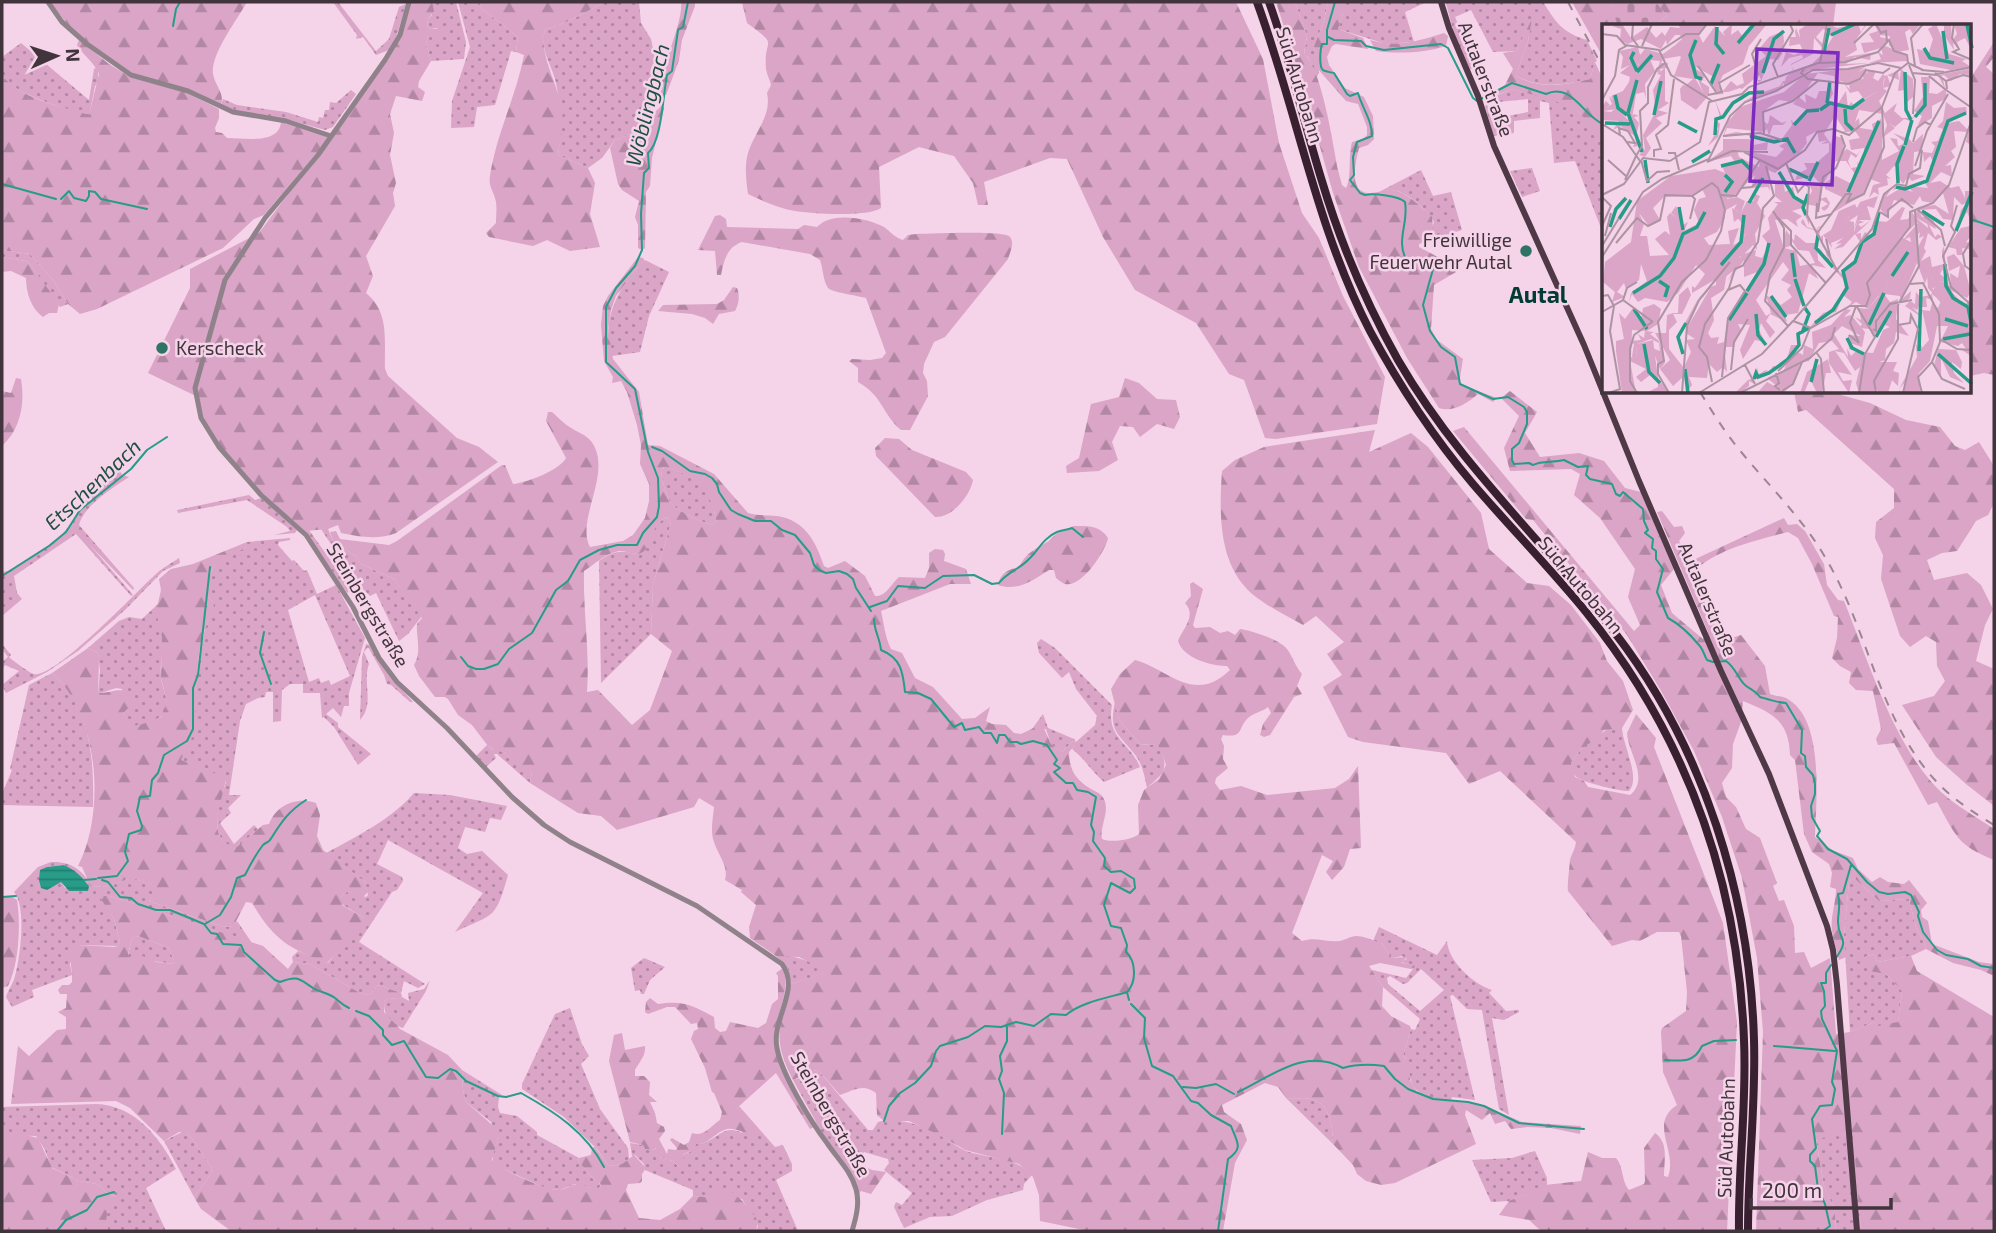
<svg xmlns="http://www.w3.org/2000/svg" width="1996" height="1233" font-family="'Exo 2',sans-serif">
<style>
.green{fill:url(#green-dots);fill-rule:evenodd}
.forest{fill:url(#forest-firs);fill-rule:evenodd}
.cemetery{fill:url(#cemetery-stones)}
.water{fill:url(#water-rules)}
.lines{fill:none;stroke-linecap:round;stroke-linejoin:round}
.stream{stroke:#279c89;stroke-width:2}
.minor{stroke:#90828a;stroke-width:5}
.major{stroke:#4f3947;stroke-width:6}
.highway{stroke:#382030;stroke-width:8}
.rail{stroke:#9d8594;stroke-width:2;stroke-dasharray:9 9;stroke-linecap:butt}
.poi-dot{fill:#2e7366;stroke:#f5d3e8;stroke-width:2.5}
.labels{text-anchor:middle;stroke-width:5;stroke-linejoin:round;paint-order:stroke}
.street-label{font-size:19px;fill:#41343c;stroke:#f5d3e8}
.poi-label{font-size:19px;fill:#41343c;stroke:#f5d3e8;text-anchor:end}
.water-label{font-size:21px;font-style:italic;fill:#1f4e45;stroke:#f5d3e8}
.quarter-label{font-size:23px;font-weight:bold;fill:#003c33;stroke:#f5d3e8}
.inset-river{fill:none;stroke:#279c89;stroke-width:3.5}
.inset-road{fill:none;stroke:#ad93a3;stroke-width:2}
.view{fill:#7b2cbf;fill-opacity:0.15;stroke:#7b2cbf;stroke-width:3.5}
.inset-edge{fill:none;stroke:#41343c;stroke-width:3.5}
</style>
<defs>
<pattern id="green-dots" width="8" height="8" patternUnits="userSpaceOnUse" patternTransform="scale(1.75)"><rect width="8" height="8" fill="#daa5c7"/><path d="M2 2h.1M6 6h.1" fill="none" stroke="#b287a3" stroke-width="1.8" stroke-linecap="round"/></pattern>
<pattern id="forest-firs" width="22" height="20" patternUnits="userSpaceOnUse" patternTransform="scale(1.75)"><rect width="22" height="20" fill="#daa5c7"/><path d="M5 1l3.5 6h-7zM16 11l3.5 6h-7z" fill="#b287a3"/></pattern>
<pattern id="cemetery-stones" width="16" height="16" patternUnits="userSpaceOnUse" patternTransform="scale(1.75)"><rect width="16" height="16" fill="#daa5c7"/><path d="M2 7V4a2 2 0 0 1 4 0v3zM10 15v-3a2 2 0 0 1 4 0v3z" fill="#b287a3"/></pattern>
<pattern id="water-rules" width="6" height="5" patternUnits="userSpaceOnUse" patternTransform="scale(1.75)"><rect width="6" height="5" fill="#279c89"/><path d="M0 2.5h6" fill="none" stroke="#238071"/></pattern>
</defs>
<rect width="100%" height="100%" fill="#f5d3e8"/>
<path class="green" d="M 333,2 L 338,2 L 376,51 L 389,39 L 399,7 L 406,4 L 397,35 L 389,50 L 376,55 L 363,37 L 356,39 L 357,35 Z
M 432,2 L 456,2 L 466,42 L 464,59 L 431,61 L 426,43 L 428,36 L 438,28 L 430,29 L 427,25 L 428,19 L 432,15 Z
M 458,2 L 479,2 L 482,9 L 518,37 L 516,52 L 511,51 L 495,105 L 477,107 L 474,127 L 451,128 L 452,101 L 470,47 Z
M 605,2 L 639,2 L 641,23 L 651,39 L 658,72 L 657,79 L 650,92 L 651,110 L 648,109 L 633,133 L 615,140 L 602,158 L 588,168 L 558,155 C 562,132 561,107 556,83 C 552,64 539,50 545,30 L 569,21 Z
M 1295,2 L 1328,2 L 1324,21 L 1314,46 L 1319,72 L 1317,77 L 1308,57 L 1304,54 L 1307,36 Z
M 1343,2 L 1427,2 L 1405,12 L 1414,42 L 1386,44 L 1338,29 L 1343,14 Z
M 1543,2 C 1557,24 1562,32 1587,40 L 1597,61 L 1595,62 L 1590,79 C 1561,85 1543,89 1516,76 L 1528,41 L 1531,22 L 1516,51 L 1493,52 L 1471,10 L 1455,17 L 1476,65 L 1470,70 L 1454,34 L 1446,3 Z
M 21,43 L 89,100 L 94,69 L 95,68 L 98,70 L 98,82 L 95,86 L 89,116 C 71,110 7,93 2,74 C 1,69 2,62 2,57 Z
M 1512,89 C 1533,95 1563,98 1580,113 C 1589,121 1593,130 1604,135 L 1604,227 L 1601,228 L 1575,161 L 1554,163 L 1549,103 L 1540,101 L 1540,118 L 1514,121 L 1514,133 L 1493,136 L 1485,106 L 1487,104 L 1492,119 L 1528,112 L 1528,99 L 1487,103 L 1489,99 Z
M 351,90 L 356,94 L 333,127 L 325,130 L 286,119 L 240,112 L 221,105 L 223,99 L 237,105 L 286,112 L 318,122 L 319,117 L 323,118 L 325,110 L 329,110 L 330,102 L 336,103 Z
M 1532,168 L 1540,191 L 1522,197 L 1510,171 Z
M 1421,170 L 1433,196 L 1451,192 L 1462,230 L 1427,241 L 1434,222 C 1430,212 1407,193 1397,191 C 1391,189 1385,191 1379,192 Z
M 2,250 L 30,254 L 53,280 L 68,304 L 60,307 L 30,264 L 26,261 L 2,257 Z
M 645,260 L 669,272 L 649,316 L 640,352 L 612,356 C 600,318 620,285 645,260 Z
M 665,467 C 696,475 715,492 716,525 C 706,525 676,511 670,502 C 666,495 661,477 661,469 Z
M 120,471 L 122,475 L 129,477 C 114,487 83,506 79,525 L 134,588 L 133,590 L 89,544 L 133,595 L 131,596 L 76,534 L 14,576 L 17,593 L 22,599 L 2,616 L 2,572 L 8,571 L 58,539 L 75,519 L 79,506 L 101,486 Z
M 249,495 L 255,500 L 261,498 L 297,530 L 295,533 L 274,535 L 290,531 L 287,527 L 247,500 L 178,513 L 177,510 Z
M 667,517 L 671,523 L 653,585 L 651,634 L 601,683 L 599,561 C 613,551 620,550 636,554 C 646,542 653,524 667,517 Z
M 321,529 L 328,529 L 333,541 L 356,556 L 361,564 L 394,579 L 422,616 L 408,634 L 399,641 L 376,593 L 370,596 L 358,584 L 347,593 L 305,531 L 309,530 L 331,561 L 340,558 Z
M 290,538 L 290,540 L 279,542 L 278,545 L 292,561 L 294,560 L 304,571 L 307,570 L 317,594 L 336,585 L 365,638 L 349,693 L 349,706 L 344,706 L 341,717 L 333,708 L 326,714 L 338,723 L 338,727 L 371,754 L 358,765 L 334,727 L 324,717 L 322,718 L 320,693 L 303,693 L 303,684 L 290,684 L 282,690 L 281,721 L 273,722 L 273,692 L 266,692 L 265,697 L 258,698 L 246,704 L 240,721 L 229,795 L 241,795 L 228,808 L 231,813 L 220,823 L 234,844 L 254,825 L 258,829 L 237,848 C 205,842 220,801 226,782 L 222,777 L 180,760 L 194,727 L 198,666 L 205,628 L 210,617 L 213,602 L 208,597 C 206,563 220,559 247,547 L 247,542 ZM 315,595 L 350,676 L 331,685 L 329,680 L 321,683 L 319,678 L 309,682 L 288,610 Z
M 179,558 L 180,563 L 163,571 L 126,609 L 78,651 L 47,672 L 6,693 L 2,685 L 19,671 L 5,665 L 2,669 L 2,662 L 8,657 L 2,649 L 2,644 L 11,655 L 9,657 L 11,659 C 17,663 29,673 34,674 C 55,679 138,590 156,574 C 163,567 171,564 179,558 Z
M 158,604 C 155,619 164,632 163,648 C 162,657 160,666 161,675 C 161,685 166,693 167,702 C 170,719 142,727 129,726 L 123,713 L 125,709 L 122,689 L 116,688 L 98,694 L 100,671 L 98,653 L 88,648 L 119,621 L 129,617 L 142,619 Z
M 1041,639 L 1055,648 L 1112,705 C 1106,739 1129,741 1140,767 L 1104,782 C 1092,772 1085,759 1072,749 L 1076,743 L 1073,741 L 1062,752 L 1051,744 L 1046,729 L 1032,729 L 1043,714 L 1048,728 L 1074,739 L 1076,742 L 1095,725 L 1097,716 L 1076,689 L 1069,672 L 1062,678 L 1039,653 L 1037,643 Z
M 366,644 L 370,645 L 387,672 L 413,702 L 410,702 L 391,685 L 387,684 L 384,675 L 368,647 L 364,652 L 369,664 C 362,682 375,704 360,720 L 362,657 Z
M 52,673 C 91,707 94,759 93,807 L 2,805 L 2,794 L 12,770 L 10,769 L 29,685 Z
M 1115,702 L 1119,720 L 1140,744 C 1145,745 1154,744 1157,745 C 1162,747 1162,751 1163,755 C 1168,774 1159,776 1147,788 C 1145,777 1142,764 1136,756 C 1119,734 1108,732 1115,702 Z
M 1610,727 L 1622,728 C 1623,746 1641,778 1629,791 C 1618,791 1586,783 1578,778 C 1573,775 1572,769 1571,763 L 1581,749 Z
M 487,745 L 492,749 L 504,752 L 519,767 L 532,771 L 530,783 L 497,754 L 494,754 L 496,758 L 486,767 L 476,756 Z
M 414,793 L 450,795 L 507,806 L 501,820 L 490,818 L 485,832 L 465,827 L 458,848 L 467,854 L 482,851 L 508,875 C 495,921 494,913 455,932 L 483,893 L 388,840 L 377,864 L 402,877 L 403,881 L 397,890 L 392,892 L 359,942 L 425,984 L 418,988 L 404,981 L 401,993 L 378,985 L 369,995 L 360,993 L 310,964 L 293,962 L 292,957 L 298,951 L 328,963 L 364,918 L 340,903 L 341,897 L 348,891 L 366,897 L 368,895 L 365,882 L 326,853 C 356,837 392,819 414,793 Z
M 51,862 C 71,861 83,870 92,887 L 109,886 L 128,879 L 136,879 L 156,886 L 149,901 L 221,926 L 232,927 L 237,921 L 252,943 L 110,896 L 100,896 L 114,919 L 120,942 L 118,946 L 78,945 L 70,964 L 72,975 L 32,990 L 34,997 L 12,1007 L 6,997 C 8,990 13,984 15,976 C 20,958 27,907 14,892 L 38,867 ZM 64,865 L 81,877 L 89,889 L 65,888 L 61,882 L 55,884 L 47,867 Z
M 1854,878 L 1879,901 L 1909,899 L 1916,928 L 1922,937 L 1926,949 L 1911,956 L 1877,962 L 1874,954 L 1865,957 L 1886,974 L 1902,991 L 1898,1023 L 1878,1027 L 1875,1022 L 1850,1032 L 1844,935 L 1849,882 Z
M 1379,927 L 1437,955 L 1447,941 C 1448,961 1473,984 1492,990 L 1489,993 L 1506,1011 L 1519,1010 L 1519,1012 L 1504,1020 L 1492,1018 L 1509,1115 L 1499,1109 L 1482,1010 L 1467,1009 L 1453,995 L 1450,996 L 1475,1100 L 1452,1097 L 1451,1100 C 1428,1096 1412,1098 1409,1071 C 1408,1064 1408,1060 1403,1055 L 1411,1029 L 1415,1030 L 1420,1019 L 1383,987 L 1369,966 L 1372,970 L 1406,978 L 1413,969 L 1409,964 L 1400,962 L 1407,959 L 1402,956 L 1392,958 L 1388,954 L 1383,944 L 1373,941 ZM 1421,969 L 1444,990 L 1420,1011 L 1388,984 L 1387,978 L 1390,976 L 1403,984 L 1407,983 Z
M 138,936 L 169,948 L 175,964 L 130,958 L 128,955 L 132,938 Z
M 788,955 L 811,962 L 825,973 L 791,984 L 788,969 L 776,956 Z
M 644,958 L 665,967 L 650,980 L 644,994 L 641,994 L 640,990 L 635,991 L 631,968 Z
M 430,980 L 426,991 L 403,1028 C 390,1024 384,1017 384,1002 L 388,998 L 399,999 L 402,997 L 409,1001 L 408,993 L 424,989 Z
M 570,1008 L 582,1044 L 589,1056 L 581,1064 L 600,1109 L 628,1148 L 629,1159 L 622,1164 L 609,1166 L 597,1149 L 564,1117 L 522,1089 L 522,1084 L 555,1014 Z
M 462,1070 L 502,1095 L 499,1097 L 498,1107 L 500,1113 L 517,1116 L 537,1132 L 537,1135 L 579,1158 L 578,1161 C 586,1168 590,1179 599,1182 L 601,1187 L 595,1189 L 575,1184 L 560,1190 L 547,1189 L 493,1164 L 493,1154 L 498,1137 L 491,1122 L 466,1102 L 463,1090 Z
M 813,1070 L 819,1071 L 868,1130 L 873,1130 L 878,1122 C 900,1117 922,1125 942,1136 C 950,1141 957,1147 966,1151 C 989,1159 1014,1156 1032,1175 L 1024,1184 L 1023,1190 L 987,1200 L 952,1216 L 930,1217 L 904,1228 L 894,1207 L 896,1202 L 902,1205 L 912,1193 L 884,1170 L 889,1163 L 888,1159 L 864,1152 L 854,1171 L 849,1169 L 821,1131 L 793,1080 L 803,1077 Z
M 1286,1098 C 1295,1099 1305,1097 1314,1100 C 1331,1105 1333,1129 1333,1144 Z
M 96,1104 C 134,1105 160,1137 176,1169 L 146,1188 L 166,1231 L 108,1231 L 105,1218 L 116,1196 L 108,1194 L 97,1184 L 79,1181 L 51,1167 L 45,1150 L 36,1136 L 2,1135 L 2,1107 Z
M 739,1106 L 775,1147 L 783,1145 L 792,1164 L 792,1171 L 776,1180 L 798,1231 L 756,1231 L 758,1226 C 754,1215 748,1209 742,1199 L 711,1195 L 707,1197 L 693,1196 L 693,1190 L 645,1170 L 644,1164 L 635,1155 L 632,1156 L 630,1143 L 643,1145 L 645,1149 L 652,1150 L 657,1148 L 660,1157 L 673,1161 L 679,1167 L 682,1155 L 690,1152 L 696,1144 C 714,1145 722,1122 742,1133 L 744,1117 L 737,1108 Z
M 184,1131 L 188,1133 L 212,1168 L 211,1174 L 194,1197 L 164,1141 Z
M 1854,1133 L 1861,1231 L 1836,1231 L 1835,1211 L 1824,1186 L 1816,1138 Z
M 1535,1151 L 1547,1178 L 1547,1185 L 1509,1201 L 1491,1202 L 1472,1160 L 1512,1158 Z"/>
<path class="forest" d="M 50,2 L 247,2 C 237,20 210,55 213,74 C 215,86 225,93 221,105 L 198,93 L 137,76 L 111,61 L 68,25 Z
M 411,2 L 432,2 L 434,11 L 428,19 L 427,25 L 430,29 L 442,29 L 442,32 L 428,36 L 426,43 L 431,61 L 419,81 L 418,87 L 425,92 L 422,101 L 396,96 L 390,114 L 394,133 L 390,155 L 396,183 L 393,193 L 395,206 L 366,256 L 373,276 L 366,293 C 390,313 384,340 385,369 L 388,376 L 457,438 L 479,447 L 498,462 L 396,533 C 378,540 360,537 341,533 L 338,525 L 328,529 L 305,531 C 269,501 228,465 206,423 C 202,416 200,406 198,397 L 148,373 L 190,288 L 190,269 L 259,233 L 387,61 L 401,36 Z
M 479,2 L 605,2 L 569,21 L 545,30 C 538,54 559,85 562,111 C 564,125 560,140 558,155 L 588,168 L 595,183 L 590,214 L 600,247 L 570,251 L 547,240 L 533,246 L 489,237 L 486,233 L 496,223 C 496,217 497,208 496,202 C 494,191 488,187 490,176 C 496,135 516,97 524,55 L 516,52 L 518,37 L 482,9 Z
M 681,2 L 695,2 L 695,6 L 682,40 L 679,60 L 668,90 L 666,95 L 661,96 C 654,80 684,25 681,2 Z
M 742,2 L 1236,2 L 1263,59 L 1279,143 L 1302,213 L 1319,238 L 1343,296 L 1385,377 L 1377,424 L 1276,439 L 1265,438 L 1244,380 L 1229,374 L 1196,323 L 1135,290 L 1103,237 L 1067,159 L 1050,158 L 984,182 L 988,205 L 978,205 L 973,183 L 954,156 L 919,147 L 879,167 L 881,208 C 869,217 812,214 795,211 C 778,208 763,201 748,194 C 746,180 744,163 749,150 C 756,130 772,115 767,93 L 771,85 C 770,80 767,75 766,69 C 763,36 781,48 747,23 Z
M 1276,2 L 1295,2 L 1307,36 L 1304,53 C 1322,70 1333,144 1338,170 L 1342,185 L 1346,188 C 1352,178 1348,156 1352,142 L 1363,139 L 1367,135 L 1367,127 L 1358,104 L 1346,101 L 1317,68 L 1314,46 L 1324,21 L 1328,2 L 1343,2 L 1343,14 L 1338,29 L 1363,38 L 1368,49 L 1336,44 L 1332,46 L 1327,57 L 1329,65 L 1345,88 L 1364,97 L 1373,116 L 1374,139 L 1368,145 L 1359,148 C 1356,161 1347,193 1370,193 C 1379,193 1388,188 1397,191 C 1405,192 1427,211 1432,217 L 1433,228 L 1427,241 L 1419,244 L 1419,247 C 1430,253 1448,261 1456,272 L 1434,285 L 1431,329 L 1437,340 L 1463,359 L 1459,384 L 1497,398 L 1493,402 L 1478,394 C 1468,403 1452,413 1439,408 L 1407,358 L 1359,267 L 1333,193 L 1302,83 Z
M 1572,2 L 1610,2 L 1619,26 L 1659,22 L 1667,16 L 1656,2 L 1836,2 L 1833,26 L 1604,26 L 1604,59 Z
M 1532,19 L 1528,41 L 1516,76 C 1543,90 1562,85 1590,79 L 1595,62 L 1604,82 L 1604,135 L 1595,131 L 1579,112 L 1555,101 L 1512,89 L 1497,95 L 1492,93 L 1505,85 L 1513,69 L 1503,53 L 1516,51 Z
M 1444,33 L 1448,36 L 1446,46 C 1425,53 1398,54 1376,51 L 1370,40 C 1396,48 1419,41 1444,33 Z
M 79,40 L 109,64 L 130,77 L 187,93 L 219,109 L 219,118 L 215,128 L 216,132 L 222,133 L 227,138 C 244,138 279,145 281,122 L 331,136 L 264,215 L 254,219 L 223,248 L 97,309 L 80,314 L 68,304 L 53,280 L 30,254 L 2,250 L 2,75 C 18,98 63,107 89,115 L 99,74 C 94,62 83,55 77,45 Z
M 1994,42 L 1994,57 L 1986,67 L 1994,74 L 1994,375 L 1984,373 L 1970,376 L 1970,79 Z
M 662,105 L 664,108 L 652,158 L 650,186 L 646,192 L 645,248 L 642,250 L 638,248 L 638,225 L 635,217 L 639,201 L 622,190 L 618,184 L 610,148 L 615,140 L 633,133 L 641,110 L 648,109 L 655,112 Z
M 720,215 L 726,219 L 727,227 L 798,229 L 804,225 L 817,227 C 831,211 868,218 884,227 C 891,232 895,238 903,240 L 908,235 L 916,234 C 930,234 1004,230 1010,237 C 1015,243 1010,252 1008,259 L 945,337 L 934,342 L 924,364 L 923,373 L 927,381 L 928,396 L 910,430 L 901,430 C 882,414 883,396 858,382 L 858,368 L 849,361 L 852,359 L 870,360 L 882,358 L 886,353 L 866,298 C 859,296 831,292 828,288 C 823,281 823,268 820,260 L 810,254 L 742,242 C 727,247 724,260 721,275 L 717,275 L 715,251 L 698,250 L 715,216 Z
M 2,257 L 26,261 L 30,264 L 59,304 L 57,313 L 49,313 L 43,317 C 31,309 26,292 26,278 L 11,271 L 2,272 Z
M 638,257 L 643,258 L 645,262 L 637,268 L 616,296 L 611,310 L 608,329 L 613,359 L 639,392 L 648,445 L 660,446 L 714,474 L 748,513 C 758,516 767,515 777,516 C 805,520 816,542 824,566 L 828,568 L 845,561 L 865,576 L 875,596 C 886,597 891,584 899,577 L 925,578 L 929,568 L 929,553 L 935,549 L 943,550 L 945,554 L 944,561 L 966,569 L 971,584 L 950,584 L 881,611 C 884,624 885,637 891,649 L 902,653 L 915,678 L 933,687 L 962,719 L 975,718 L 990,707 L 986,721 L 992,724 L 1006,725 L 1014,733 L 1021,734 L 1042,724 L 1051,744 L 1062,752 L 1073,741 L 1077,743 L 1069,752 C 1069,770 1076,780 1091,789 C 1094,791 1098,792 1101,795 C 1113,808 1099,825 1102,839 C 1111,843 1132,840 1139,834 L 1138,805 L 1144,790 L 1159,779 L 1166,765 L 1161,749 L 1157,745 L 1140,744 L 1119,720 L 1111,689 L 1120,674 L 1135,660 C 1168,669 1194,705 1230,670 L 1227,666 C 1211,666 1183,658 1178,641 C 1183,628 1197,616 1185,603 L 1191,596 L 1190,584 L 1193,582 L 1203,589 L 1193,625 L 1195,628 L 1210,627 L 1220,633 L 1228,631 L 1235,635 L 1240,629 C 1252,631 1279,639 1287,649 C 1293,657 1295,666 1302,674 L 1297,686 L 1302,694 L 1294,697 L 1270,735 L 1264,737 L 1260,735 L 1263,724 L 1271,713 L 1268,707 C 1262,712 1255,712 1248,718 C 1237,728 1245,738 1223,735 L 1221,739 L 1224,746 L 1223,759 L 1228,768 L 1216,778 L 1215,783 L 1220,790 L 1241,786 L 1267,795 L 1335,788 L 1349,779 L 1358,766 L 1361,848 L 1350,849 L 1344,867 L 1332,880 L 1326,872 L 1333,861 L 1322,855 L 1292,933 L 1302,941 C 1317,936 1325,943 1340,941 C 1345,940 1351,936 1356,936 C 1364,936 1375,941 1383,944 L 1388,954 L 1392,958 L 1407,957 L 1401,963 L 1413,964 L 1415,967 L 1411,969 L 1380,963 L 1369,966 L 1383,987 L 1382,1006 L 1391,1016 L 1410,1026 L 1411,1029 L 1403,1055 L 1409,1063 L 1410,1080 L 1417,1092 L 1428,1096 L 1480,1104 L 1522,1122 L 1581,1126 L 1580,1134 L 1551,1128 L 1527,1127 L 1511,1129 L 1505,1121 L 1495,1124 L 1490,1113 L 1482,1120 L 1466,1110 L 1465,1115 L 1476,1144 L 1395,1183 L 1381,1185 L 1366,1181 L 1357,1174 L 1353,1165 L 1333,1144 C 1333,1129 1331,1105 1314,1100 C 1305,1097 1295,1099 1286,1098 L 1278,1087 L 1265,1083 L 1222,1105 L 1224,1112 L 1241,1124 L 1247,1140 L 1235,1163 L 1223,1231 L 1089,1231 L 1040,1221 L 1039,1195 L 1033,1177 L 1019,1164 L 965,1150 L 939,1135 L 909,1121 L 884,1121 L 877,1115 L 876,1093 C 863,1083 854,1090 840,1095 L 819,1071 L 814,1070 L 793,1080 C 771,1037 780,1028 791,984 L 824,973 L 811,963 L 799,957 L 776,956 L 750,938 L 749,927 L 756,905 L 741,892 L 742,890 L 725,880 C 729,866 718,855 714,842 C 710,831 713,819 714,807 L 699,798 L 694,807 L 617,830 L 601,816 L 578,813 L 530,783 L 532,771 L 520,769 L 504,752 L 496,751 L 488,746 L 472,725 L 458,715 L 448,699 L 445,697 L 435,697 L 419,676 L 414,665 C 422,652 416,638 417,624 L 422,618 L 394,579 L 361,564 L 356,556 L 333,541 L 330,532 L 336,531 L 340,539 L 389,545 L 397,541 L 502,465 L 505,465 L 513,484 C 526,483 560,470 566,458 L 546,421 L 548,412 L 552,412 C 559,418 565,425 573,429 C 579,433 586,435 591,441 C 614,472 575,519 590,547 L 623,541 L 633,535 L 645,518 L 649,501 L 649,484 L 640,464 L 641,445 L 637,425 L 627,392 L 621,381 L 612,383 L 613,377 L 604,361 L 601,325 L 603,306 L 608,296 ZM 664,467 C 695,474 715,494 716,525 C 706,525 676,511 670,502 C 666,495 661,477 661,469 ZM 667,517 L 671,523 L 653,585 L 651,634 L 672,651 L 650,710 L 632,725 L 598,690 L 587,692 C 590,652 583,612 584,571 C 595,564 606,553 619,551 C 626,550 634,556 641,553 C 654,547 649,525 667,517 Z
M 733,287 L 737,288 C 740,295 739,304 735,311 L 719,314 L 713,324 L 705,318 L 692,314 L 658,311 L 663,305 L 717,304 L 724,300 Z
M 16,378 L 21,379 C 25,403 21,429 2,446 L 2,391 L 11,393 Z
M 1125,378 L 1139,383 L 1157,399 L 1176,400 L 1180,417 L 1174,429 L 1157,424 L 1140,437 L 1133,427 L 1120,426 L 1112,442 L 1118,460 L 1099,471 L 1067,473 L 1066,466 L 1079,458 L 1091,404 L 1119,397 Z
M 1510,391 L 1537,412 L 1525,433 L 1540,457 L 1579,453 L 1604,461 L 1625,488 L 1641,492 L 1674,569 L 1661,585 L 1672,613 L 1703,639 L 1708,632 L 1657,512 L 1662,511 L 1674,527 L 1682,526 L 1685,533 L 1679,541 L 1691,561 L 1784,518 L 1788,525 L 1797,524 L 1805,531 L 1824,564 L 1827,585 L 1838,600 L 1844,601 C 1868,660 1894,747 1941,792 C 1956,806 1977,817 1994,829 L 1994,860 C 1957,845 1956,836 1937,802 L 1928,805 L 1894,743 L 1878,745 L 1876,739 L 1881,729 L 1873,691 L 1856,690 L 1849,683 L 1851,672 L 1840,666 L 1832,658 L 1837,638 L 1838,617 L 1834,616 L 1812,564 L 1798,538 L 1788,532 C 1758,540 1712,550 1692,574 L 1722,641 L 1741,635 L 1765,666 L 1770,694 C 1775,696 1781,696 1786,698 C 1825,718 1816,800 1815,837 L 1832,850 L 1853,858 L 1858,869 L 1872,882 L 1880,877 L 1888,882 L 1904,884 L 1909,880 L 1927,903 L 1921,910 L 1922,917 L 1928,921 L 1932,944 L 1979,962 L 1994,964 L 1994,976 L 1981,970 L 1953,963 L 1926,949 L 1922,937 L 1916,928 L 1909,899 L 1879,901 L 1854,878 L 1849,882 L 1844,935 L 1846,957 L 1839,960 C 1836,947 1830,932 1832,919 C 1833,908 1836,900 1836,889 L 1830,887 L 1832,873 L 1829,864 L 1812,852 L 1804,834 L 1795,760 L 1790,755 C 1789,721 1773,713 1743,701 L 1741,722 L 1733,744 L 1732,768 L 1722,783 L 1726,797 L 1736,807 L 1746,829 L 1760,838 L 1777,883 L 1773,886 L 1779,901 L 1784,900 L 1794,926 L 1795,953 L 1804,952 L 1811,968 L 1830,958 L 1836,1034 L 1850,1032 L 1875,1022 L 1878,1026 L 1898,1022 L 1902,991 L 1886,974 L 1870,971 L 1865,957 L 1874,954 L 1877,962 L 1911,956 L 1917,971 L 1994,1017 L 1994,1231 L 1861,1231 L 1853,1133 L 1816,1139 L 1824,1186 L 1835,1211 L 1836,1231 L 1756,1231 L 1763,1032 L 1757,958 L 1742,878 L 1722,817 L 1694,751 L 1660,689 L 1627,635 L 1533,520 L 1526,519 L 1453,431 L 1464,427 L 1634,631 L 1640,625 L 1628,597 L 1635,569 L 1600,518 L 1574,495 L 1580,474 L 1571,469 L 1510,471 L 1504,448 L 1519,416 L 1501,398 Z
M 1794,392 L 1840,392 L 1841,395 L 1870,403 L 1906,420 L 1940,427 L 1955,446 L 1965,450 L 1979,442 L 1994,466 L 1994,503 L 1988,515 L 1976,521 L 1957,551 L 1942,553 L 1927,560 L 1934,580 L 1967,573 L 1981,585 L 1993,609 L 1985,625 L 1976,661 L 1994,669 L 1994,806 L 1966,784 L 1936,757 L 1902,705 L 1934,696 L 1945,681 L 1937,666 L 1936,642 L 1926,636 L 1910,647 L 1900,636 L 1881,579 L 1883,555 L 1875,538 L 1876,522 L 1894,508 L 1894,489 L 1806,410 L 1798,412 Z
M 1375,430 L 1369,452 L 1411,433 L 1428,447 L 1481,513 L 1489,549 L 1527,583 L 1549,586 L 1571,605 L 1600,643 L 1607,661 L 1623,681 L 1633,710 L 1622,728 L 1604,730 L 1600,736 L 1581,749 L 1571,763 L 1575,777 L 1584,781 L 1588,787 L 1630,795 C 1650,779 1628,753 1627,733 L 1636,714 L 1656,738 L 1654,747 L 1723,923 L 1737,1022 L 1727,1231 L 1541,1231 L 1529,1220 L 1499,1215 L 1509,1201 L 1545,1185 L 1581,1181 L 1588,1152 L 1602,1158 L 1616,1158 C 1624,1167 1621,1181 1629,1190 L 1644,1184 L 1645,1181 L 1644,1148 L 1655,1133 C 1669,1143 1664,1160 1664,1176 L 1668,1177 C 1678,1150 1648,1124 1677,1105 L 1663,1072 L 1661,1032 L 1662,1028 L 1686,1011 L 1687,992 L 1681,936 L 1679,932 L 1657,932 L 1640,941 L 1632,940 L 1612,946 L 1568,891 C 1567,888 1570,862 1570,860 C 1572,853 1575,850 1576,842 L 1500,771 L 1469,784 L 1446,753 L 1363,742 L 1348,737 L 1323,687 L 1342,675 L 1327,654 L 1344,642 L 1316,616 L 1303,625 C 1288,616 1270,608 1256,597 C 1218,568 1219,515 1222,471 L 1235,460 L 1264,447 Z
M 885,438 L 899,439 L 912,450 L 966,472 L 973,480 C 970,496 952,518 935,517 L 876,456 L 875,448 Z
M 1073,526 C 1087,526 1100,525 1108,538 C 1106,550 1082,588 1065,584 C 1062,583 1059,580 1056,578 L 1054,570 L 1049,570 C 1034,580 1017,592 998,585 C 1000,573 1009,569 1019,567 C 1026,552 1036,549 1049,541 C 1050,539 1056,534 1058,533 C 1064,530 1067,532 1073,526 Z
M 247,542 L 247,547 C 221,560 205,563 208,597 L 213,602 L 215,611 C 191,638 200,696 194,730 C 192,741 185,750 181,760 L 226,778 C 224,798 202,842 237,847 L 263,825 L 269,824 C 276,805 297,796 316,803 L 320,815 L 317,836 L 323,850 L 365,882 L 368,892 L 363,897 L 348,891 L 341,897 L 342,905 L 364,918 L 359,930 L 327,963 C 288,948 274,940 252,903 L 246,902 L 233,927 L 221,926 L 149,901 L 155,886 L 136,879 L 128,879 L 109,886 L 91,887 L 82,867 L 78,866 C 106,813 99,713 52,673 L 88,648 L 98,653 L 99,658 L 98,693 C 113,693 122,684 134,698 L 135,702 L 123,713 L 129,725 L 137,726 L 161,717 L 167,702 L 161,678 L 162,637 L 156,612 L 161,590 L 159,579 L 171,569 L 193,564 Z
M 99,896 L 110,896 L 263,946 L 288,969 L 293,962 L 310,964 L 360,993 L 369,995 L 378,985 L 401,993 L 402,997 L 399,999 L 388,998 L 384,1002 L 384,1012 L 400,1029 L 448,1055 L 462,1070 L 463,1090 L 466,1102 L 498,1130 L 498,1137 L 492,1160 C 497,1168 547,1191 558,1190 C 566,1190 571,1184 579,1184 C 588,1185 592,1191 601,1187 L 600,1183 C 591,1179 585,1168 578,1161 L 579,1158 L 591,1155 L 592,1148 L 595,1147 L 609,1166 L 622,1164 L 634,1155 L 646,1168 L 642,1174 L 642,1181 L 640,1183 L 628,1184 L 626,1190 L 639,1218 L 660,1220 L 680,1209 L 693,1196 L 707,1197 L 716,1191 L 727,1189 C 740,1197 749,1207 758,1221 L 756,1231 L 231,1231 L 201,1209 L 194,1197 L 211,1174 L 212,1168 L 188,1133 L 179,1132 L 164,1141 L 130,1108 L 116,1101 L 11,1104 L 18,1046 L 29,1056 L 57,1030 L 66,1029 L 66,1017 L 58,1012 L 66,1008 L 67,994 L 60,994 L 58,990 L 62,985 L 69,985 L 72,982 C 73,968 66,956 78,945 L 114,947 L 118,946 L 120,942 L 114,919 ZM 138,936 L 169,948 L 175,964 L 156,962 L 138,954 L 130,958 L 128,954 L 132,938 Z
M 2,897 L 12,897 L 17,900 C 21,923 19,965 8,986 L 2,988 Z
M 783,968 C 793,1000 767,1021 777,1056 L 814,1127 L 810,1129 L 776,1073 L 737,1108 L 755,1129 L 755,1132 C 743,1135 737,1127 727,1129 C 715,1132 709,1145 696,1144 L 693,1150 L 682,1155 L 686,1163 L 684,1167 L 679,1167 L 673,1161 L 657,1156 L 656,1148 L 652,1150 L 645,1149 L 643,1145 L 630,1142 L 609,1061 L 614,1035 L 622,1033 L 625,1050 L 645,1046 C 646,1056 639,1062 635,1070 L 635,1076 L 644,1076 L 650,1082 L 649,1095 L 657,1102 L 650,1102 L 655,1113 L 657,1123 L 664,1127 L 665,1131 L 659,1139 L 667,1154 L 668,1149 L 676,1150 L 677,1148 L 670,1140 L 672,1138 L 684,1145 L 689,1142 L 692,1133 C 705,1137 709,1127 720,1120 L 722,1112 L 714,1093 L 712,1092 L 705,1068 L 691,1039 L 694,1031 L 698,1029 L 697,1023 L 691,1024 L 675,1007 L 667,1007 L 648,1014 L 645,1012 L 646,1002 L 650,998 L 658,1004 C 683,1000 692,1005 714,1017 L 715,1028 L 720,1032 L 726,1031 L 730,1022 L 758,1028 L 766,1023 L 772,1004 L 778,999 L 778,976 L 776,973 Z
M 22,1134 L 38,1138 L 52,1168 L 79,1181 L 97,1184 L 108,1194 L 118,1197 L 118,1203 C 105,1211 105,1217 108,1231 L 2,1231 L 2,1135 Z
M 858,1163 L 872,1170 L 886,1172 L 871,1194 L 861,1191 L 859,1194 L 849,1169 L 854,1171 Z"/>
<path class="cemetery" d="M 1610,2 L 1656,2 L 1667,16 L 1659,22 L 1618,26 Z"/>
<path class="water" d="M 64,865 C 75,870 83,877 89,887 L 88,891 L 69,891 L 61,882 L 47,890 L 41,888 L 39,880 L 40,870 L 47,867 Z"/>
<g class="lines">
<path class="stream" d="M 1335,2 L 1327,30 L 1327,44 L 1322,44 C 1320,50 1319,67 1323,70 C 1324,71 1333,73 1334,73 L 1347,94 L 1350,96 L 1358,93 C 1363,110 1372,120 1372,136 L 1357,142 L 1353,157 L 1354,175 L 1350,180 L 1360,193 L 1365,195 C 1374,193 1399,196 1405,202 C 1409,223 1395,241 1407,261 L 1424,260 L 1435,262 L 1423,305 L 1430,331 L 1441,347 L 1455,357 L 1460,384 L 1493,399 L 1508,397 L 1524,407 L 1527,412 L 1527,424 L 1519,443 L 1512,449 L 1512,460 L 1514,464 L 1529,463 L 1533,465 C 1542,460 1553,463 1564,460 L 1578,467 L 1588,466 L 1586,475 L 1590,479 L 1612,484 L 1616,494 L 1620,496 L 1623,492 L 1643,509 L 1644,521 L 1648,530 L 1645,533 L 1653,539 L 1652,548 L 1656,551 L 1656,559 L 1663,569 L 1657,592 L 1668,618 C 1681,625 1689,633 1699,645 C 1703,649 1704,655 1707,660 L 1713,662 L 1726,661 C 1736,668 1738,679 1745,685 C 1751,690 1755,690 1760,697 C 1767,699 1779,703 1786,703 L 1802,730 L 1801,753 L 1805,756 L 1806,767 L 1813,775 L 1815,784 L 1815,794 L 1811,806 L 1812,817 L 1820,831 L 1817,836 L 1828,849 L 1847,859 L 1867,882 L 1879,892 L 1888,894 L 1905,892 L 1911,895 L 1919,912 L 1918,916 L 1923,932 L 1937,950 L 1946,955 L 1968,959 L 1981,966 L 1994,968
M 173,26 L 176,9 L 180,2
M 1328,37 L 1334,40 L 1361,41 L 1366,46 L 1384,50 L 1441,44 L 1448,48 L 1473,98 L 1477,101 L 1512,83 L 1546,94 C 1572,82 1583,116 1603,124
M 2,184 L 56,199
M 61,199 L 69,191 L 74,198 L 86,201 L 89,196 L 89,191 L 95,192 L 101,199 L 147,209
M 1970,219 L 1994,227
M 652,447 L 662,451 L 690,471 L 705,474 L 712,478 L 717,484 L 719,492 L 731,510 L 738,514 L 755,521 L 771,521 L 782,530 L 795,535 L 810,553 L 814,565 L 819,570 L 826,573 L 839,571 L 847,574 L 853,579 L 856,588 L 871,611
M 2,576 L 49,546 L 66,532 L 80,510 L 131,469 L 147,450 L 167,437
M 870,607 L 887,601 L 898,586 L 925,588 L 943,576 L 974,575 L 992,584 L 999,583 C 1007,572 1020,569 1029,559 C 1038,551 1043,538 1057,532 C 1062,530 1067,530 1072,528 L 1083,537
M 874,619 C 874,631 880,638 881,650 C 901,658 903,672 905,692 L 918,693 L 931,699 L 954,727 L 962,723 L 965,730 L 979,727 L 984,733 L 991,733 L 997,743 L 999,735 L 1005,735 L 1010,742 L 1017,742 L 1021,744 L 1033,741 L 1047,745 L 1057,760 L 1054,764 L 1060,768 L 1054,772 L 1066,783 L 1073,783 L 1077,790 L 1088,792 L 1096,797 L 1091,825 L 1094,832 L 1093,841 L 1105,858 L 1104,866 L 1111,872 L 1121,871 L 1134,879 L 1135,888 L 1130,893 L 1111,883 L 1104,905 L 1111,926 L 1121,928 L 1127,945 L 1126,952 C 1136,961 1137,982 1127,992 L 1129,1000
M 264,632 L 260,653 L 271,684
M 461,657 L 468,666 L 476,669 L 484,669 L 498,664 L 509,649 L 532,633 L 556,590 L 568,581 L 580,560 L 599,550 L 617,545 L 637,545 L 643,533 L 657,517 L 659,506 L 658,478 L 648,452 L 635,389 L 606,362 L 606,307 L 616,288 L 635,266 L 642,250 L 641,214 L 644,173 L 649,168 L 648,153 C 662,141 663,94 667,75 L 672,71 L 678,30 L 683,27 L 688,2
M 98,878 L 117,876 L 128,861 L 125,852 L 129,834 L 141,830 L 142,826 L 137,811 L 140,797 L 150,796 L 152,780 L 158,773 L 164,755 L 187,741 L 193,729 L 193,688 L 198,675 L 210,567
M 84,880 L 96,879
M 102,880 L 108,882 L 120,897 L 131,898 L 138,904 L 156,910 L 170,910 L 204,924 L 211,933 L 217,934 L 223,944 L 241,945 L 244,952 L 275,980 L 280,982 C 298,975 299,979 313,988 C 319,992 329,993 335,998 C 340,1002 342,1005 349,1008
M 2,897 L 16,896
M 205,924 L 220,915 L 231,897 L 237,878 L 245,875 C 250,865 256,854 263,845 C 269,840 268,844 272,837 C 282,821 289,811 306,800
M 1836,958 C 1851,937 1838,941 1838,922 C 1838,910 1841,908 1838,894 L 1843,893 L 1851,865
M 1131,1004 L 1145,1018 L 1144,1038 L 1152,1066 L 1173,1076 L 1191,1101 L 1198,1103 L 1211,1115 L 1231,1126 C 1237,1142 1244,1148 1228,1159 L 1218,1231
M 356,1011 L 369,1016 L 383,1030 L 383,1035 L 392,1045 L 404,1041 L 426,1077 L 438,1078 L 450,1069 L 456,1071 L 466,1081 L 498,1096 L 506,1097 L 521,1093 C 555,1112 586,1132 604,1167
M 1774,1046 L 1835,1051
M 1665,1060 C 1682,1061 1694,1063 1702,1046 L 1714,1041 L 1736,1040
M 1183,1087 L 1196,1088 L 1216,1084 L 1234,1094
M 1238,1092 C 1272,1076 1305,1047 1343,1068 C 1357,1064 1369,1064 1384,1066 L 1395,1079 L 1408,1089 L 1433,1099 L 1468,1102 L 1484,1106 L 1519,1123 L 1584,1129
M 884,1121 L 889,1106 L 900,1093 L 915,1083 L 931,1066 L 936,1051 L 940,1046 L 968,1037 L 985,1026 L 1001,1027 L 1016,1022 L 1034,1026 L 1051,1014 L 1066,1015 C 1082,1002 1107,998 1127,992
M 1002,1134 L 1004,1093 L 999,1079 L 1002,1071 L 1000,1056 L 1007,1041 L 1007,1027
M 57,1231 L 66,1220 L 87,1210 L 97,1197 L 114,1192
M 1823,1231 L 1830,1226 L 1825,1204 L 1818,1189 L 1815,1166 L 1810,1161 L 1810,1155 L 1816,1148 L 1812,1119 L 1820,1106 L 1832,1105 L 1835,1089 L 1832,1082 L 1837,1051 L 1822,1019 L 1821,1011 L 1825,1006 L 1824,991 L 1821,983 L 1826,983 L 1826,973 L 1831,965"/>
<path class="minor" d="M 48,2 L 62,22 L 87,44 L 131,75 L 188,91 L 233,112 L 286,121 L 331,136
M 409,2 L 400,35 L 385,60 L 318,155 L 265,218 L 225,280 L 195,388 L 201,418 L 219,447 L 261,495 L 306,535 L 353,607 L 379,658 L 397,682 L 447,728 L 512,797 L 544,825 L 570,842 L 697,906 L 782,964 C 801,990 771,1019 777,1048 C 781,1073 811,1122 827,1143 C 837,1158 851,1171 856,1189 C 860,1203 856,1218 852,1231"/>
<path class="major" d="M 1441,2 L 1449,28 L 1478,96 L 1494,146 L 1584,345 L 1639,481 L 1721,671 L 1769,774 L 1827,926 L 1833,950 L 1837,985 L 1857,1231"/>
<path class="highway" d="M 1257,2 C 1297,111 1316,227 1370,331 C 1399,385 1434,438 1473,484 C 1510,527 1550,568 1586,612 C 1687,737 1738,880 1744,1040 C 1747,1104 1738,1167 1739,1231
M 1269,2 C 1290,60 1303,119 1321,178 C 1340,242 1366,303 1398,360 C 1459,465 1542,539 1615,633 C 1704,748 1750,896 1754,1040 C 1756,1104 1748,1167 1748,1231"/>
<path class="rail" d="M 1568,2 L 1604,70
M 1700,392 C 1713,413 1726,434 1742,453 C 1770,487 1803,519 1825,557 C 1868,628 1878,718 1935,780 C 1952,799 1973,812 1994,825"/>
</g>
<g class="poi-dot">
<circle cx="1526" cy="251" r="7"/>
<circle cx="162" cy="348" r="7"/>
</g>
<g class="labels">
<g class="street-label">
<text transform="translate(1486 79) rotate(69)" y="7">Autalerstraße</text>
<text transform="translate(1300 85) rotate(73)" y="7">Süd Autobahn</text>
<text transform="translate(1581 585) rotate(50)" y="7">Süd Autobahn</text>
<text transform="translate(1708 599) rotate(67)" y="7">Autalerstraße</text>
<text transform="translate(368 605) rotate(59)" y="7">Steinbergstraße</text>
<text transform="translate(831 1114) rotate(60)" y="7">Steinbergstraße</text>
<text transform="translate(1726 1138) rotate(-88)" y="7">Süd Autobahn</text>
</g>
<g class="poi-label">
<text x="1512" y="247">Freiwillige<tspan x="1512" dy="22">Feuerwehr Autal</tspan></text>
<text x="176" y="355" text-anchor="start">Kerscheck</text>
</g>
<g class="water-label">
<text transform="translate(648 105) rotate(-76)" y="7">Wöblingbach</text>
<text transform="translate(93 485) rotate(-43)" y="7">Etschenbach</text>
</g>
<g class="quarter-label">
<text x="1538" y="303">Autal</text>
</g>
</g>
<g transform="translate(1602 24)">
<rect width="369" height="369" fill="#f5d3e8"/>
<path d="M 272,0 L 280,3 L 278,13 L 286,15 L 283,22 L 304,30 L 305,37 L 267,39 L 279,35 L 276,28 L 281,31 L 279,24 L 262,29 L 259,19 L 272,18 L 267,10 L 276,7 ZM 72,22 L 78,32 L 61,35 L 59,39 L 66,39 L 65,44 L 58,45 L 59,50 L 55,48 L 58,37 L 47,36 L 37,42 L 34,30 L 27,26 L 28,41 L 19,45 L 21,33 L 17,27 L 36,23 L 38,31 L 43,25 L 61,30 ZM 91,43 L 103,51 L 99,58 L 107,63 L 107,71 L 121,69 L 122,70 L 107,71 L 94,86 L 79,76 L 78,65 L 81,61 L 101,68 ZM 264,44 L 265,51 L 266,46 L 274,47 L 271,54 L 276,57 L 281,50 L 283,52 L 298,46 L 301,46 L 296,47 L 297,56 L 285,51 L 289,62 L 281,64 L 283,53 L 275,68 L 262,75 L 256,67 L 248,69 L 242,59 L 234,60 L 240,58 L 243,60 L 248,66 L 247,62 L 262,54 L 256,48 ZM 4,77 L 8,81 L 1,87 L 9,88 L 14,84 L 11,80 L 26,96 L 32,90 L 37,92 L 32,93 L 37,99 L 34,113 L 19,102 L 11,106 L 17,97 L 0,96 L 0,83 ZM 135,173 L 143,177 L 139,189 L 145,177 L 152,177 L 152,190 L 130,241 L 143,228 L 143,235 L 126,257 L 131,247 L 122,254 L 120,245 L 115,250 L 108,241 L 109,236 L 122,238 L 118,231 L 129,230 L 138,219 L 142,202 L 135,193 L 140,190 L 132,185 L 135,180 L 124,186 L 120,176 ZM 248,191 L 256,191 L 247,197 L 252,198 L 252,208 L 256,196 L 262,198 L 256,200 L 259,203 L 269,196 L 254,210 L 259,209 L 259,215 L 263,208 L 268,212 L 260,221 L 253,210 L 241,223 L 232,225 L 240,219 L 234,220 L 241,214 L 238,209 ZM 312,192 L 326,204 L 325,197 L 333,213 L 336,210 L 340,213 L 334,216 L 326,209 L 322,224 L 316,223 L 322,212 L 317,214 L 318,208 L 309,218 L 308,213 L 301,216 L 316,199 ZM 324,238 L 330,255 L 331,252 L 343,241 L 338,250 L 342,253 L 342,247 L 350,271 L 341,266 L 341,257 L 330,265 L 343,271 L 340,280 L 326,264 ZM 286,260 L 267,296 L 271,297 L 277,282 L 282,283 L 274,295 L 287,292 L 288,303 L 281,300 L 271,313 L 268,305 L 257,304 L 260,300 L 253,293 L 259,296 L 257,284 L 266,285 L 277,272 L 272,263 ZM 43,307 L 52,308 L 48,310 L 57,317 L 63,339 L 58,345 L 50,324 L 58,327 L 57,319 L 49,315 L 35,320 L 34,336 L 30,333 L 32,320 L 28,317 L 39,316 L 36,310 L 42,314 Z" fill="#daa5c7"/>
<path d="M 20,0 L 29,14 L 45,3 L 54,14 L 60,8 L 63,12 L 68,3 L 78,4 L 76,0 L 105,0 L 97,11 L 101,19 L 113,2 L 123,12 L 121,8 L 130,0 L 129,11 L 136,6 L 141,13 L 152,0 L 165,0 L 147,22 L 141,40 L 121,51 L 116,61 L 121,67 L 129,57 L 135,62 L 142,59 L 140,50 L 164,32 L 157,25 L 167,13 L 181,7 L 182,17 L 180,30 L 176,36 L 168,35 L 159,57 L 157,58 L 155,56 L 159,56 L 157,51 L 140,65 L 138,64 L 126,68 L 115,68 L 108,61 L 110,52 L 94,43 L 95,52 L 104,57 L 93,54 L 101,68 L 89,67 L 82,63 L 91,55 L 72,52 L 79,33 L 70,24 L 80,15 L 78,11 L 73,11 L 65,21 L 64,16 L 59,25 L 39,15 L 25,20 L 18,16 L 19,5 L 10,2 ZM 206,0 L 223,0 L 225,7 L 221,5 L 214,13 L 223,22 L 224,17 L 226,14 L 224,24 L 232,11 L 226,12 L 226,0 L 235,4 L 256,0 L 259,8 L 263,1 L 265,0 L 253,17 L 255,26 L 243,33 L 269,29 L 268,36 L 253,33 L 244,40 L 267,39 L 208,46 L 182,62 L 181,58 L 180,63 L 175,66 L 143,77 L 155,70 L 147,70 L 140,76 L 130,80 L 129,84 L 124,87 L 122,94 L 114,96 L 118,100 L 116,113 L 106,122 L 116,105 L 113,96 L 118,93 L 113,76 L 120,93 L 123,86 L 130,78 L 147,69 L 155,68 L 155,61 L 156,70 L 178,62 L 181,57 L 183,57 L 184,53 L 191,47 L 189,40 L 201,34 L 200,31 L 187,34 L 179,43 L 184,28 L 192,31 L 201,27 L 198,20 L 187,22 L 188,13 L 194,13 L 193,8 L 194,4 L 198,14 L 197,6 ZM 212,14 L 223,27 L 210,40 L 192,47 L 189,41 L 211,30 ZM 277,0 L 287,2 L 318,0 L 311,10 L 308,5 L 303,8 L 307,26 L 295,28 L 287,21 L 288,12 L 278,11 ZM 334,0 L 347,30 L 364,35 L 360,37 L 369,43 L 349,46 L 318,40 L 315,25 L 327,28 L 331,15 L 326,5 ZM 342,0 L 349,1 L 350,17 L 355,10 L 352,0 L 369,0 L 369,25 L 363,14 L 355,18 L 357,24 L 351,19 L 352,26 L 342,11 ZM 27,25 L 35,30 L 37,42 L 48,35 L 53,47 L 43,60 L 44,74 L 42,68 L 34,70 L 29,101 L 23,106 L 19,102 L 27,100 L 25,91 L 15,85 L 0,87 L 10,80 L 7,72 L 11,76 L 9,72 L 21,67 L 27,58 L 28,53 L 18,49 L 28,41 ZM 263,43 L 256,48 L 262,51 L 251,63 L 239,57 L 234,62 L 232,52 L 216,49 L 201,70 L 189,78 L 177,76 L 162,87 L 161,97 L 166,100 L 168,91 L 180,99 L 185,97 L 181,101 L 171,101 L 167,112 L 165,105 L 162,108 L 125,104 L 122,111 L 134,108 L 179,116 L 190,101 L 189,95 L 193,101 L 208,87 L 191,80 L 197,73 L 204,79 L 203,70 L 214,75 L 217,67 L 225,67 L 228,56 L 231,70 L 225,80 L 235,81 L 244,67 L 246,84 L 249,78 L 252,81 L 275,68 L 273,63 L 282,52 L 281,64 L 285,67 L 277,77 L 283,89 L 295,79 L 292,87 L 300,94 L 307,94 L 303,87 L 304,79 L 308,95 L 317,90 L 310,95 L 305,113 L 311,119 L 321,110 L 320,127 L 312,128 L 311,150 L 323,152 L 310,157 L 306,153 L 301,160 L 298,156 L 296,160 L 293,162 L 297,164 L 291,166 L 297,156 L 296,144 L 292,142 L 284,151 L 289,155 L 285,154 L 286,161 L 276,164 L 277,171 L 272,168 L 267,174 L 271,161 L 279,159 L 268,155 L 261,171 L 232,188 L 240,173 L 223,165 L 223,159 L 234,152 L 250,160 L 253,150 L 244,137 L 234,137 L 219,164 L 218,175 L 224,173 L 228,179 L 226,184 L 222,187 L 219,184 L 226,180 L 220,176 L 214,182 L 203,180 L 202,187 L 207,194 L 207,201 L 200,184 L 190,187 L 200,192 L 194,197 L 196,203 L 185,195 L 173,196 L 181,221 L 184,206 L 192,217 L 193,210 L 204,219 L 215,219 L 214,214 L 215,207 L 205,204 L 200,200 L 199,198 L 201,195 L 205,203 L 214,206 L 216,203 L 220,202 L 215,205 L 218,208 L 214,223 L 219,226 L 224,235 L 226,234 L 224,230 L 225,228 L 228,239 L 243,253 L 241,247 L 253,238 L 260,218 L 273,209 L 278,178 L 283,169 L 288,166 L 289,165 L 284,173 L 299,164 L 311,168 L 305,162 L 326,164 L 323,159 L 318,160 L 326,156 L 330,146 L 327,141 L 332,144 L 332,139 L 328,132 L 322,138 L 321,128 L 330,129 L 333,122 L 329,118 L 336,117 L 341,105 L 335,103 L 341,97 L 344,78 L 352,84 L 364,83 L 365,89 L 346,99 L 357,97 L 365,105 L 369,102 L 369,121 L 364,118 L 366,108 L 352,107 L 354,123 L 349,127 L 353,133 L 343,142 L 349,141 L 350,153 L 339,148 L 328,159 L 338,157 L 349,164 L 357,162 L 363,174 L 363,167 L 369,167 L 369,197 L 365,188 L 355,204 L 359,186 L 366,178 L 360,181 L 352,173 L 351,196 L 341,195 L 334,185 L 316,186 L 320,193 L 331,192 L 340,198 L 331,194 L 334,205 L 313,193 L 316,183 L 333,181 L 347,190 L 341,169 L 345,164 L 330,179 L 320,177 L 318,172 L 312,181 L 292,176 L 285,193 L 278,185 L 276,197 L 285,198 L 300,183 L 303,184 L 298,196 L 306,195 L 310,188 L 316,198 L 299,213 L 309,218 L 316,209 L 316,223 L 319,220 L 324,227 L 319,237 L 328,232 L 330,243 L 342,240 L 340,231 L 340,227 L 342,222 L 345,262 L 349,262 L 348,249 L 356,254 L 358,242 L 347,247 L 345,233 L 352,230 L 362,242 L 369,268 L 365,274 L 348,266 L 363,282 L 366,277 L 369,276 L 365,286 L 369,295 L 369,332 L 360,326 L 364,325 L 360,319 L 356,322 L 338,318 L 346,302 L 335,302 L 328,337 L 317,349 L 318,369 L 301,369 L 306,351 L 304,357 L 297,365 L 299,368 L 298,369 L 297,365 L 315,333 L 314,320 L 317,324 L 318,317 L 320,324 L 327,316 L 320,286 L 328,287 L 330,279 L 336,284 L 339,277 L 330,270 L 331,276 L 324,274 L 325,283 L 320,283 L 319,277 L 315,286 L 310,283 L 318,291 L 319,311 L 318,292 L 303,282 L 308,277 L 313,280 L 314,268 L 318,273 L 329,271 L 335,258 L 344,258 L 340,243 L 330,255 L 327,248 L 323,260 L 315,239 L 299,276 L 309,267 L 308,274 L 300,279 L 299,277 L 298,272 L 282,270 L 288,278 L 296,275 L 294,295 L 307,312 L 294,308 L 292,319 L 284,325 L 283,336 L 277,338 L 295,338 L 291,347 L 297,349 L 296,362 L 290,356 L 286,369 L 277,369 L 272,362 L 273,369 L 257,369 L 254,359 L 258,343 L 253,347 L 242,329 L 233,327 L 250,351 L 236,348 L 241,357 L 250,356 L 247,369 L 227,339 L 227,328 L 237,325 L 230,317 L 217,319 L 207,337 L 198,339 L 191,360 L 181,369 L 144,367 L 157,367 L 165,358 L 181,367 L 165,354 L 182,346 L 186,335 L 176,344 L 169,345 L 168,349 L 164,347 L 161,351 L 158,351 L 157,354 L 151,356 L 151,359 L 147,357 L 147,362 L 138,369 L 133,369 L 146,356 L 152,354 L 155,343 L 157,352 L 157,350 L 164,346 L 167,348 L 171,342 L 176,343 L 185,335 L 189,321 L 196,321 L 195,312 L 198,307 L 207,305 L 196,310 L 197,321 L 192,326 L 201,331 L 202,321 L 211,325 L 210,308 L 229,301 L 250,278 L 241,271 L 234,288 L 222,290 L 216,300 L 207,304 L 221,289 L 231,286 L 245,259 L 222,235 L 215,224 L 216,236 L 224,244 L 210,241 L 216,255 L 207,249 L 196,289 L 183,291 L 185,298 L 168,290 L 164,297 L 173,308 L 168,314 L 159,299 L 157,306 L 163,318 L 153,316 L 141,335 L 138,326 L 148,301 L 136,300 L 139,306 L 131,323 L 122,323 L 125,348 L 121,343 L 115,348 L 107,340 L 105,354 L 87,353 L 90,361 L 84,369 L 83,341 L 89,328 L 84,316 L 93,315 L 84,309 L 85,304 L 109,263 L 101,273 L 96,275 L 96,276 L 91,288 L 90,289 L 90,291 L 87,295 L 86,299 L 77,311 L 81,328 L 77,310 L 96,275 L 108,263 L 114,261 L 114,255 L 90,269 L 90,262 L 93,264 L 103,250 L 94,241 L 76,269 L 65,278 L 43,274 L 36,278 L 30,270 L 27,278 L 29,269 L 45,257 L 39,240 L 37,256 L 24,265 L 22,259 L 15,268 L 23,273 L 10,278 L 13,268 L 1,258 L 3,238 L 29,218 L 35,177 L 69,152 L 113,145 L 123,149 L 120,142 L 133,138 L 129,132 L 105,138 L 121,126 L 121,115 L 147,115 L 152,121 L 166,118 L 165,126 L 135,126 L 137,133 L 157,143 L 158,135 L 145,128 L 144,127 L 174,133 L 182,125 L 177,122 L 186,117 L 160,117 L 142,110 L 121,113 L 123,106 L 126,98 L 138,83 L 182,68 L 203,50 ZM 257,86 L 281,90 L 285,101 L 282,110 L 279,95 L 270,100 L 271,106 L 258,104 L 257,94 L 253,98 ZM 233,92 L 243,107 L 238,109 L 253,107 L 258,114 L 247,116 L 249,126 L 262,124 L 263,134 L 257,142 L 255,137 L 256,143 L 249,144 L 246,137 L 249,130 L 254,134 L 259,125 L 255,131 L 245,125 L 241,128 L 242,115 L 231,111 L 229,120 L 222,110 ZM 302,95 L 309,97 L 304,114 L 291,109 L 304,119 L 296,122 L 295,115 L 288,114 L 297,127 L 280,136 L 280,114 L 293,104 L 287,99 L 293,103 ZM 215,107 L 217,118 L 226,116 L 219,120 L 227,119 L 227,128 L 214,139 L 202,139 L 205,145 L 199,148 L 185,143 L 187,149 L 196,149 L 193,156 L 211,152 L 218,159 L 207,159 L 210,167 L 204,179 L 193,173 L 191,163 L 183,168 L 182,161 L 173,157 L 173,172 L 180,178 L 172,178 L 176,180 L 166,194 L 168,205 L 160,212 L 167,221 L 160,234 L 153,232 L 154,226 L 142,230 L 151,221 L 155,226 L 153,210 L 163,192 L 155,179 L 158,172 L 153,170 L 143,212 L 140,215 L 143,196 L 142,191 L 130,184 L 132,198 L 141,191 L 138,218 L 131,221 L 137,204 L 126,207 L 128,220 L 107,221 L 102,214 L 115,208 L 123,194 L 121,175 L 125,179 L 125,174 L 130,174 L 153,151 L 149,164 L 166,163 L 168,167 L 166,146 L 173,149 L 196,131 L 205,119 L 204,113 ZM 100,165 L 104,173 L 97,175 L 92,186 L 97,199 L 82,207 L 86,198 L 81,201 L 74,182 L 69,189 L 75,194 L 68,189 L 65,193 L 68,211 L 63,207 L 53,215 L 67,231 L 48,232 L 45,212 L 38,212 L 42,200 L 37,189 L 47,202 L 58,196 L 51,184 L 62,173 L 90,172 ZM 188,214 L 196,226 L 207,227 L 213,239 L 198,242 L 194,227 L 182,224 L 188,222 ZM 140,217 L 129,241 L 134,241 L 138,232 L 142,232 L 142,253 L 155,248 L 125,298 L 122,318 L 115,320 L 117,313 L 109,314 L 106,309 L 112,296 L 109,274 L 122,266 L 126,242 L 119,243 ZM 181,238 L 187,246 L 179,256 L 189,261 L 185,266 L 190,273 L 179,281 L 164,271 L 169,289 L 164,292 L 154,276 ZM 286,260 L 267,292 L 267,303 L 270,310 L 268,296 L 274,292 L 282,295 L 280,297 L 281,298 L 279,302 L 280,304 L 287,292 L 288,303 L 281,306 L 271,329 L 258,328 L 248,319 L 260,323 L 263,308 L 249,291 L 242,293 L 249,286 L 243,285 L 254,278 L 266,285 L 277,271 L 272,263 L 279,266 ZM 240,302 L 259,312 L 246,311 L 247,325 L 254,327 L 249,332 L 245,324 L 246,333 L 232,310 ZM 63,44 L 63,77 L 67,79 L 56,86 L 66,89 L 54,94 L 60,99 L 44,114 L 49,124 L 43,133 L 37,131 L 40,128 L 36,122 L 31,123 L 34,117 L 31,103 L 43,127 L 41,111 L 54,87 L 51,66 L 59,51 L 55,50 ZM 299,45 L 311,55 L 311,73 L 304,79 L 302,66 L 296,67 ZM 367,45 L 369,51 L 358,50 L 349,57 L 342,51 L 336,53 L 341,55 L 345,74 L 330,82 L 330,94 L 315,103 L 320,92 L 312,87 L 321,73 L 319,53 L 330,53 L 334,56 L 328,54 L 327,69 L 335,70 L 343,65 L 336,51 ZM 276,172 L 272,184 L 265,182 L 269,196 L 256,196 L 251,208 L 256,191 L 248,191 L 239,208 L 241,214 L 229,219 L 230,224 L 221,211 L 221,224 L 218,213 L 229,206 L 237,187 L 253,180 L 255,184 L 258,178 ZM 368,202 L 369,212 L 364,218 L 369,219 L 369,245 L 367,225 L 360,224 L 361,231 L 355,231 L 354,225 L 346,223 L 359,204 ZM 86,263 L 89,271 L 83,284 L 80,290 L 71,290 L 75,298 L 67,306 L 67,325 L 82,344 L 82,352 L 71,362 L 58,345 L 68,336 L 53,309 L 64,309 L 65,291 L 71,289 L 76,289 L 77,271 ZM 52,280 L 59,285 L 56,300 L 45,307 L 30,306 L 29,333 L 34,335 L 35,320 L 51,316 L 56,354 L 67,369 L 44,369 L 56,363 L 56,358 L 48,351 L 39,358 L 34,353 L 44,345 L 28,337 L 34,369 L 20,369 L 14,327 L 14,317 L 22,315 L 17,289 L 23,295 L 31,284 L 39,295 L 41,284 ZM 336,325 L 354,326 L 360,338 L 359,345 L 350,338 L 352,349 L 362,359 L 348,353 L 339,334 L 339,352 L 332,342 ZM 226,335 L 229,349 L 224,349 L 220,369 L 215,369 L 208,355 L 202,369 L 198,369 L 205,348 Z" fill="#daa5c7" fill-rule="evenodd"/>
<path d="M 291,195 L 281,201 L 290,210 L 268,237 L 256,239 L 279,200 Z" fill="#daa5c7"/>
<path class="inset-river" d="M 365,1 L 370,24M 115,3 L 114,20 L 122,30M 341,7 L 345,35M 229,11 L 253,0M 94,16 L 88,31 L 94,53 L 100,55M 136,19 L 152,0M 322,24 L 328,34 L 352,39M 32,28 L 29,34 L 35,47M 222,28 L 227,4M 35,48 L 50,31M 303,48 L 304,86 L 309,96M 161,49 L 172,15 L 182,7M 109,60 L 117,40M 13,71 L 16,84 L 25,91M 225,79 L 228,57M 243,85 L 244,99 L 251,106M 218,86 L 228,79 L 250,84 L 262,75M 26,89 L 40,128M 26,89 L 35,56M 52,91 L 59,57M 313,93 L 323,81 L 323,59M 76,98 L 95,108M 3,99 L 28,100M 192,101 L 205,87 L 217,86M 113,111 L 114,95 L 121,93 L 131,79 L 147,69 L 162,68M 148,112 L 172,118 L 185,115 L 193,129M 303,121 L 310,96M 334,131 L 346,97 L 364,89M 43,136 L 46,159M 90,138 L 108,127M 119,142 L 140,137 L 149,146M 187,145 L 206,154M 177,148 L 192,173 L 202,179M 207,157 L 216,138M 296,159 L 295,140 L 302,122M 294,163 L 303,165 L 325,157 L 334,131M 123,168 L 130,158 L 123,151M 246,168 L 277,97M 147,179 L 161,154M 77,183 L 81,206M 320,187 L 342,201M 204,191 L 201,184 L 206,170M 17,195 L 29,176M 8,203 L 14,185 L 24,174M 354,207 L 370,168M 216,211 L 214,224 L 231,243M 190,229 L 193,253M 343,240 L 344,262 L 351,274 L 366,283 L 370,303M 119,241 L 139,218 L 142,191M 58,252 L 72,234 L 81,210 L 95,203 L 103,188M 290,252 L 306,228M 193,255 L 202,282M 57,257 L 66,263 L 63,273M 145,267 L 162,240 L 167,219M 31,269 L 58,252M 169,272 L 184,293M 32,285 L 45,305M 154,290 L 156,311 L 164,321M 343,295 L 366,302M 127,296 L 145,269M 213,299 L 231,286 L 245,264 L 241,247 L 253,238 L 260,218 L 272,210 L 277,188M 267,301 L 282,269M 200,309 L 207,290 L 203,284M 274,313 L 289,287M 245,314 L 250,324 L 262,330M 341,315 L 368,310M 42,320 L 47,348 L 58,359M 317,327 L 319,265M 81,330 L 76,313 L 84,299M 336,330 L 370,360M 83,345 L 86,369M 152,355 L 154,349 L 156,353 L 167,349 L 185,336 L 197,321 L 196,310 L 207,304M 209,358 L 215,335"/>
<path class="inset-road" d="M 31,0 L 30,14 L 36,22M 274,0 L 279,9 L 284,7 L 285,18M 352,0 L 350,14 L 357,25 L 351,28 L 370,36M 0,10 L 15,12 L 23,21 L 57,26 L 69,51 L 110,77M 252,19 L 272,0M 40,22 L 50,0M 58,27 L 84,10 L 97,10 L 105,0M 218,39 L 225,0M 307,41 L 313,56 L 311,90M 96,42 L 114,68M 313,42 L 309,14 L 321,0M 202,45 L 199,49 L 206,55 L 246,60 L 258,55 L 264,46 L 281,49 L 288,44M 319,46 L 342,48M 310,49 L 335,51M 333,49 L 344,57 L 345,65M 335,50 L 370,43M 327,52 L 344,66M 176,53 L 171,40 L 191,7 L 188,0M 344,57 L 361,51 L 370,53M 153,62 L 156,50 L 150,30 L 159,15M 344,66 L 370,84M 106,71 L 120,68 L 117,59 L 148,41M 0,76 L 13,52 L 17,26 L 26,21M 0,100 L 21,113 L 38,137M 162,110 L 161,88 L 191,77 L 217,56M 18,111 L 17,104 L 26,107 L 33,119 L 25,118M 121,112 L 158,109 L 180,116M 311,118 L 315,104 L 323,98 L 329,101M 142,128 L 176,145 L 203,126 L 215,108 L 231,105 L 247,111 L 280,83 L 293,49 L 306,39M 66,129 L 73,129 L 77,146M 34,132 L 40,122 L 38,87 L 46,79 L 46,63 L 55,45 L 63,39M 52,133 L 52,126 L 59,125 L 54,111 L 66,101 L 72,55M 6,136 L 24,152M 39,136 L 45,157 L 55,148 L 68,147M 68,137 L 98,118 L 107,78 L 140,70 L 147,63 L 216,39 L 243,38 L 276,28 L 287,16 L 292,27 L 305,31 L 306,39 L 321,46M 105,138 L 130,127 L 166,128M 184,139 L 196,168 L 203,160 L 207,163 L 205,191 L 236,248M 313,142 L 325,107 L 346,70M 23,156 L 34,132M 140,164 L 150,163 L 158,155M 0,171 L 22,160 L 41,134 L 68,137M 119,171 L 134,172 L 158,136M 0,173 L 9,182 L 0,202M 215,179 L 214,194 L 230,190M 355,181 L 349,202 L 353,208 L 341,232 L 349,263 L 366,278 L 370,287M 316,186 L 339,206 L 343,222M 171,187 L 182,204 L 182,223 L 168,251 L 163,277 L 186,302M 216,188 L 221,153 L 234,144 L 243,122 L 239,111M 278,188 L 286,193 L 286,186 L 300,175 L 311,184M 175,193 L 189,207 L 189,221 L 224,259M 88,195 L 93,175 L 90,172M 216,208 L 244,170 L 249,170 L 245,178 L 262,170 L 282,123 L 280,83M 3,212 L 9,189M 224,215 L 229,236M 370,215 L 361,230 L 363,242 L 370,247M 14,219 L 35,194 L 46,202 L 58,196 L 63,171 L 90,172 L 110,159 L 116,164 L 123,186 L 119,207 L 104,236 L 80,258 L 56,298 L 62,337 L 56,340 L 56,350 L 67,369M 0,222 L 17,194M 0,233 L 41,168 L 60,155 L 107,135 L 128,92 L 143,78 L 174,67 L 211,46 L 246,45 L 276,39 L 299,44M 141,241 L 156,218 L 161,184 L 172,172 L 164,142M 307,260 L 321,259 L 337,290 L 338,318 L 330,338 L 340,355 L 363,365M 0,272 L 6,271 L 12,282 L 8,307 L 18,365 L 7,369M 21,276 L 51,298M 296,281 L 317,242 L 313,187M 255,283 L 273,313 L 263,330 L 257,369M 0,288 L 21,276 L 25,264 L 35,258M 192,296 L 270,205 L 282,170 L 295,160 L 304,162 L 307,150 L 318,144 L 320,126M 296,301 L 308,299 L 309,291 L 316,305 L 301,369M 271,305 L 274,307 L 274,297 L 288,280 L 310,276M 247,311 L 257,319 L 248,299 L 254,282M 338,315 L 355,325 L 370,326M 214,328 L 219,335 L 222,369M 143,341 L 153,360M 129,346 L 132,318 L 146,295M 176,347 L 200,324 L 208,304M 174,349 L 177,359 L 173,362 L 178,366M 120,353 L 126,294 L 143,267 L 138,261 L 126,266M 110,358 L 105,333 L 97,323 L 103,300 L 127,264 L 133,245 L 142,241M 180,367 L 191,360 L 200,338M 35,369 L 28,357 L 28,325 L 32,311 L 50,298M 80,369 L 85,302 L 97,276 L 128,238M 97,369 L 160,330 L 191,297 L 209,304 L 248,282 L 264,282 L 268,271 L 265,259 L 308,203 L 308,188 L 331,179 L 347,161 L 370,95M 138,369 L 208,334 L 230,314 L 233,303M 274,369 L 272,357 L 296,315 L 296,281M 320,369 L 316,353 L 330,338"/>
<path class="view" d="M 155,25 L 236,29 L 230,161 L 148,157 Z"/>
<rect width="369" height="369" class="inset-edge"/>
</g>
<rect width="1996" height="1233" fill="none" stroke="#41343c" stroke-width="7"/>
<g transform="translate(56 56) rotate(87)" stroke="#f5d3e8" stroke-width="5" paint-order="stroke">
<path d="M0-5L12 26L0 18L-12 26Z" fill="#41343c"/>
<text y="-10" font-size="19" font-weight="bold" text-anchor="middle" fill="#41343c">N</text>
</g>
<path d="M1751 1198v10h140v-10" fill="none" stroke="#41343c" stroke-width="3.5"/>
<text x="1762" y="1198" font-size="21" fill="#41343c" stroke="#f5d3e8" stroke-width="5" paint-order="stroke">200 m</text>
</svg>
